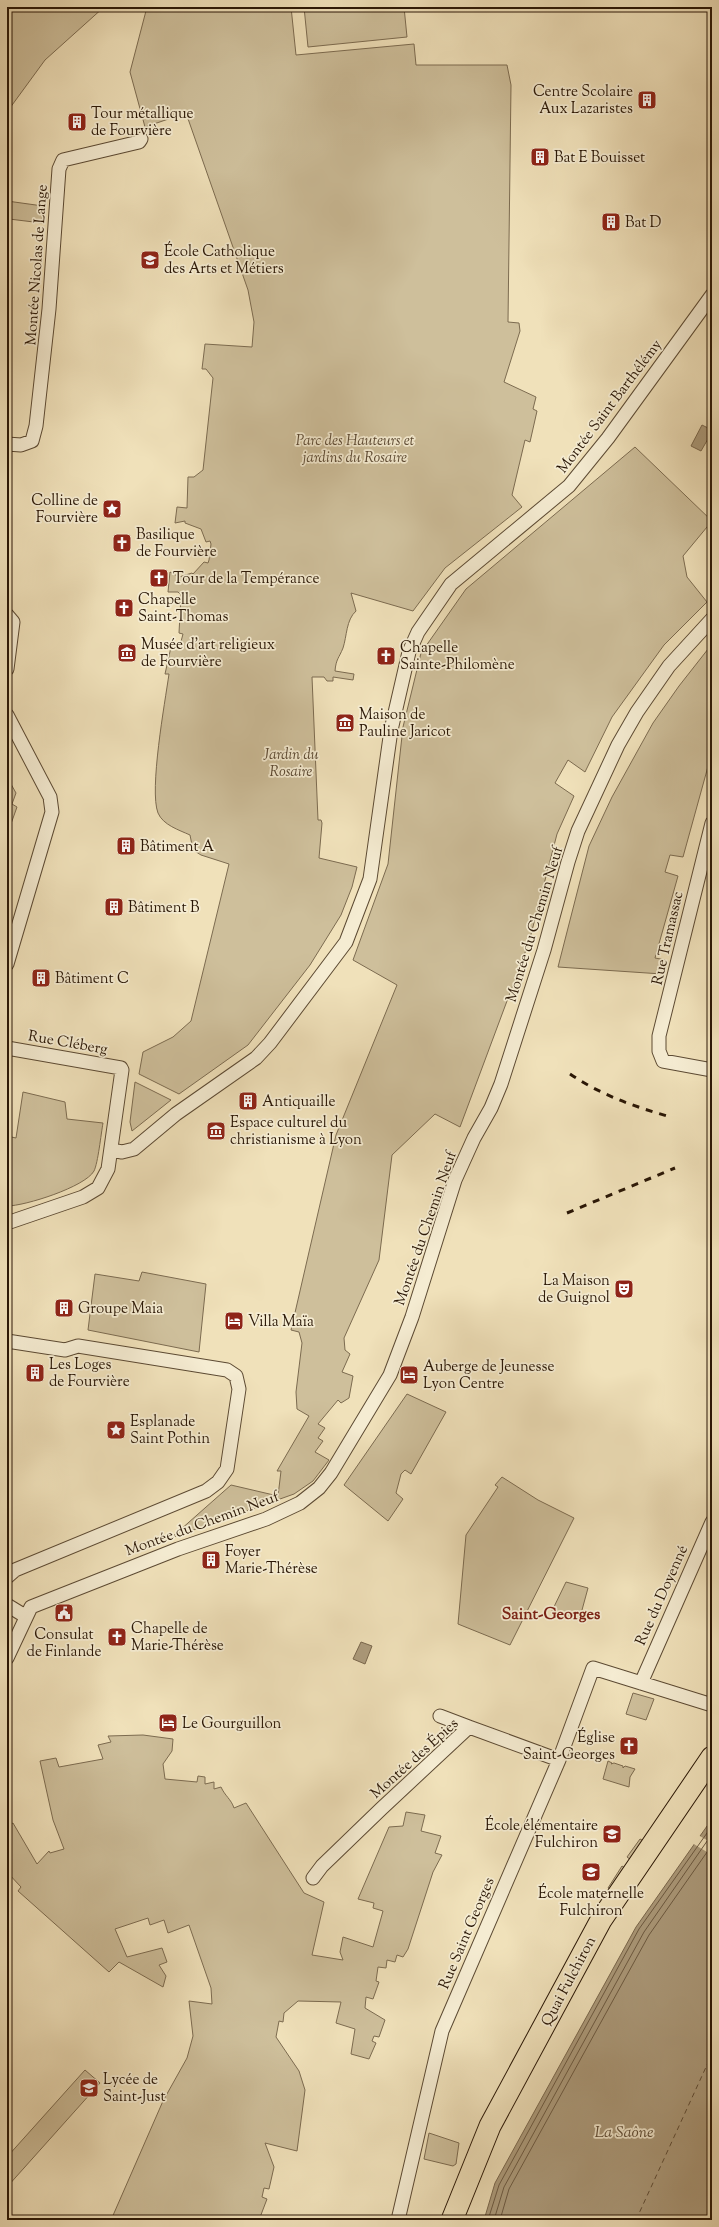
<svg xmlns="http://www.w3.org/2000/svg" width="719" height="2227" font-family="'Sorts Mill Goudy',serif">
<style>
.green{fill:#cebf9b;stroke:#7c6b50}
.water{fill:#ad9c7d;stroke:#79674d}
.pier{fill:#f0e1ba}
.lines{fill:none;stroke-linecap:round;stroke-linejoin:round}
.shore{stroke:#6c5a42;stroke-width:1}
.ferry{stroke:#5e4c36;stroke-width:1;stroke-dasharray:5 4;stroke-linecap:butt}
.street-casing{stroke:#5c4a33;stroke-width:15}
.primary-casing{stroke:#2a1706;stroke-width:23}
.street{stroke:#f5ecd2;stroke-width:13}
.primary{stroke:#f0e1ba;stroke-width:21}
.rail{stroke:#2a1706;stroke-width:3;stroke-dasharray:7 7;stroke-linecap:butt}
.labels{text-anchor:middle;stroke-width:3.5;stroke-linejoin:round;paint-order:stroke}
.poi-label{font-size:15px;fill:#2a1706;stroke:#f5ecd2;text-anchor:start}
.street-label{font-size:15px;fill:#2a1706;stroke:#f5ecd2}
.park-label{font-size:15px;font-style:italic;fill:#5b4933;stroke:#f5ecd2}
.neighbourhood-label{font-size:16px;font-weight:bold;fill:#7a1f14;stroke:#f5ecd2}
.water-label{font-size:16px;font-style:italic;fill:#5e4c36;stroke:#f5ecd2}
</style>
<rect width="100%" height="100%" fill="#f0e1ba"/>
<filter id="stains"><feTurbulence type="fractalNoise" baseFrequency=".005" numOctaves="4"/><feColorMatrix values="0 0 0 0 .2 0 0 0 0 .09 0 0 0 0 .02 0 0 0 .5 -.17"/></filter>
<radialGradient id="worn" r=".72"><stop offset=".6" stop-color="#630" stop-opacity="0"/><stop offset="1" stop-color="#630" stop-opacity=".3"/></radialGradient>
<path class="green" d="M 7,7 L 104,7 L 45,60 L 7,112 Z
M 147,7 L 291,7 L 296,55 L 414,44 L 416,65 L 507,65 L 511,85 L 508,322 L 519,323 L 520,331 L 504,382 L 536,397 L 533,409 L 537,411 L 530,442 L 525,440 L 512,495 L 522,507 L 445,568 L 413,611 L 351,593 L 356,611 C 346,620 347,636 343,648 C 339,658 336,659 335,671 L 354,674 L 353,680 L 333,677 L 333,681 L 327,681 L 324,677 L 312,677 L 318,820 L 321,820 L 322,823 L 319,858 L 357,867 L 352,887 L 341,915 L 310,965 L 248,1045 L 179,1094 L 139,1074 L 143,1052 L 173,1037 L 191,1021 L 229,864 L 201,855 L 193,850 L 190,835 C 179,830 163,825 158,813 C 149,790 165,702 169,674 L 165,674 L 171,647 L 179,649 L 183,634 L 179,633 L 181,595 L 178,592 L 168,592 L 170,572 L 179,577 L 192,573 L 193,574 L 204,562 L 208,563 L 209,560 L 211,544 L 210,541 L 206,542 L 201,529 L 185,523 L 185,521 L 175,523 L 177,507 L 187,508 L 188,477 L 194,477 L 203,470 L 213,378 L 206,369 L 202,369 L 205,344 L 252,347 L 254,322 L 248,290 L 186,113 L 145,127 L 130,72 Z
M 304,7 L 404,7 L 407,37 L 308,47 Z
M 7,201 L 43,206 L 42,223 L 9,219 L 7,222 Z
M 635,447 L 712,521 L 683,556 L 687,577 L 707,602 L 664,645 L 612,717 L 585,772 L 568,760 L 555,783 L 574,796 L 557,834 L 529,942 L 460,1127 L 435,1114 L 392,1155 L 379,1260 L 344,1338 L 345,1350 L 350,1354 L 342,1372 L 353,1376 L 349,1398 L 341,1403 L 338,1400 L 318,1424 L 325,1428 L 318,1438 L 323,1441 L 315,1452 L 329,1460 L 313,1481 L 294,1494 L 171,1538 L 231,1485 L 278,1496 L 281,1471 L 277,1471 L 309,1416 L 297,1409 L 296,1392 L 302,1343 L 299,1332 L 291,1330 L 336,1135 L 397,985 L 353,960 L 388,864 L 403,727 L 421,653 L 466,589 Z
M 712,644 L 712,752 L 683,857 L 670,855 L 665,872 L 678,876 L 655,958 L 666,960 L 662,974 L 558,967 L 589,846 L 612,797 L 653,723 L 679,686 Z
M 7,777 L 16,793 L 12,804 L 17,807 L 7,835 Z
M 135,1082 L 171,1100 L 132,1131 L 130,1122 Z
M 23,1092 L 65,1102 L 67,1119 L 103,1123 C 101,1134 98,1163 94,1171 C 85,1187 25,1206 7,1206 L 7,1136 L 16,1138 Z
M 142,1272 L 206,1284 L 199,1352 L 88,1330 L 95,1274 L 139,1281 Z
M 407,1394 L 446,1412 L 411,1474 L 405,1470 L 401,1474 L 396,1493 L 403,1499 L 388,1521 L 344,1485 Z
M 502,1477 L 538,1500 L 574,1518 L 510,1645 L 458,1624 L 466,1535 L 498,1487 L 495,1485 Z
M 566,1582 L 588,1588 L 579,1621 L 551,1613 Z
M 633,1693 L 654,1699 L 646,1720 L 626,1714 Z
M 143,1735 L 173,1739 L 172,1751 L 163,1764 L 165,1779 L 197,1782 L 198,1776 L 205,1777 L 205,1784 L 214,1782 L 214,1789 L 221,1787 C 225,1796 231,1799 234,1808 L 246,1803 L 304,1893 L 324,1902 L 312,1955 L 343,1960 L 340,1952 L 343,1937 L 373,1947 L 383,1911 L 373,1908 L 374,1903 L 358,1899 L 389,1827 L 403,1826 L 406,1812 L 425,1815 L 421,1831 L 441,1836 L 435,1853 L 442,1855 L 433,1872 L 408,1949 L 403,1957 L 397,1955 L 395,1962 L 387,1960 L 386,1968 L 378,1967 L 376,1981 L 379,1982 L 373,1999 L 366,1997 L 365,2008 L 385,2020 L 379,2037 L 374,2036 L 372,2041 L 376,2043 L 369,2059 L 351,2054 L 355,2029 L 336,2023 L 341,2002 L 298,2001 L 284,2013 L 283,2022 L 279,2021 L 276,2037 L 299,2071 L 305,2090 L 297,2151 L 265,2143 L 274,2167 L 269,2189 L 264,2188 L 262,2197 L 267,2199 L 259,2220 L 111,2220 L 163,2101 L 187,2058 L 193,2036 L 189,2001 L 212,2004 L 211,1988 L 189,1925 L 168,1933 L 164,1920 L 150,1925 L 148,1918 L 115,1929 L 127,1957 L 162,1948 L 167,1962 L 159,1965 L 166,1976 L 163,1987 L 119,1962 L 109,1972 L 18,1891 L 21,1887 L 7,1872 L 7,1826 L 13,1823 L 37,1864 L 49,1851 L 50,1853 L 64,1849 L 53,1820 L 40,1761 L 56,1758 L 59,1767 L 103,1759 L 98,1745 L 111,1742 L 108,1736 Z
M 608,1761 L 612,1763 L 611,1764 L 614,1763 L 623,1766 L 623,1768 L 625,1766 L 635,1769 L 630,1777 L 629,1787 L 603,1779 Z
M 640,1839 L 644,1841 L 612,1890 L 608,1888 L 622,1866 L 625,1868 L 631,1860 L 627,1857 Z
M 85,2070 L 100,2083 L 7,2187 L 7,2157 Z
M 429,2133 L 459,2143 L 456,2164 L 453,2166 L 424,2159 Z"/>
<path class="water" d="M 702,425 L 712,430 L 712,432 L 701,451 L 691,446 Z
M 361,1642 L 372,1646 L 365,1664 L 353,1659 Z
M 712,1819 L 712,2220 L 484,2220 L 495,2183 L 636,1927 Z"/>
<path class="pier" d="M 698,1835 L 712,1843 L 712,1855 L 692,1843 Z"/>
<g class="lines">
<path class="shore" d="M 488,2220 L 499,2185 L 639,1929 L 712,1826
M 494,2220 L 504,2187 L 644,1932 L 712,1834
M 500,2220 L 509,2189 L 649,1935 L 712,1845"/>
<path class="ferry" d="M 636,2220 L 712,2054"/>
<g class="street-casing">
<path id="street" d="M 7,444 L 21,445 L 32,441 L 36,426 L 49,309 L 59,169 L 63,160 L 139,142 L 141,139
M 7,615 L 13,622 L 7,669
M 7,715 L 50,797 L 52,812 L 7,964
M 712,823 L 659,1036 L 659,1051 L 663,1061 L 712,1070
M 7,1048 L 121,1068 L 122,1070 L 108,1169 L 98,1188 L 83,1197 L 7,1223
M 111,1150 L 122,1152 L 134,1149 L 176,1114 L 256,1058 L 270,1043 L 346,942 L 370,879 L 391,730 L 409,652 L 418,632 L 451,584 L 569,486 L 608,438 L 712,295
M 7,1341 L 65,1350 L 78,1346 L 227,1370 L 236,1376 L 239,1389 L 227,1469 L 218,1482 L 206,1491 L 15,1570 L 7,1577
M 7,1605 L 25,1616
M 7,1658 L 31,1607 L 178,1549 L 266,1519 L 300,1503 L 319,1488 L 331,1473 L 390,1375 L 412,1317 L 455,1180 L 474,1138 L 491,1108 L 501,1084 L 544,950 L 568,862 L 578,831 L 618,745 L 637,712 L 669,666 L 712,619
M 641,1683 L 712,1522
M 440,1716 L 469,1727
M 313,1878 L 322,1866 L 381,1809 L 469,1727 L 559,1760
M 398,2220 L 442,2031 L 559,1760 L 593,1668 L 712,1705"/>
</g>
<g class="primary-casing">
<path id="primary" d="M 452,2220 L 490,2126 L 601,1920 L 712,1757"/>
</g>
<use href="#street" class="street"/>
<use href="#primary" class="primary"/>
<path class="rail" d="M 570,1074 C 601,1095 635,1107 671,1117
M 567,1213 L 675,1168"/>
</g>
<defs>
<g id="building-square" transform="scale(1)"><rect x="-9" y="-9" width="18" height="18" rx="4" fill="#8f2418" stroke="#f5ecd2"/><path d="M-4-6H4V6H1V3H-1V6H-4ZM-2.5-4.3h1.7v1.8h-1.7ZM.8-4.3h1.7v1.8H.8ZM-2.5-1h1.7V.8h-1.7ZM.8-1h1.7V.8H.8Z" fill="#fff"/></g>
<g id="university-square" transform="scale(1)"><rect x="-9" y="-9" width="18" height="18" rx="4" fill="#8f2418" stroke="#f5ecd2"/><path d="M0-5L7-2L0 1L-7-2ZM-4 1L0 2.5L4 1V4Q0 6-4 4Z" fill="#fff"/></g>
<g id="sight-square" transform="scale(1)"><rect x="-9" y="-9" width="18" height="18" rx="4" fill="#8f2418" stroke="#f5ecd2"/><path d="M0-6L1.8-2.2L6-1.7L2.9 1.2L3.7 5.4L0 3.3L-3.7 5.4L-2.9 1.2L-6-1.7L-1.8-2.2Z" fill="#fff"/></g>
<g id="church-square" transform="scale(1)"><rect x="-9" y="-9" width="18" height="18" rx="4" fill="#8f2418" stroke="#f5ecd2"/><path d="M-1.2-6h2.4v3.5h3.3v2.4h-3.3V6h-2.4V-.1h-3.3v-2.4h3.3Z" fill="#fff"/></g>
<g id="museum-square" transform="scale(1)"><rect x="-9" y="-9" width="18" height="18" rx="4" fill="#8f2418" stroke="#f5ecd2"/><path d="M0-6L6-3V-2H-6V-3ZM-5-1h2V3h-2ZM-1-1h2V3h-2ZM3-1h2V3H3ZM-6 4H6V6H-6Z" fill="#fff"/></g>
<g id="theatre-square" transform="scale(1)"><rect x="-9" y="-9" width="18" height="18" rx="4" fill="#8f2418" stroke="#f5ecd2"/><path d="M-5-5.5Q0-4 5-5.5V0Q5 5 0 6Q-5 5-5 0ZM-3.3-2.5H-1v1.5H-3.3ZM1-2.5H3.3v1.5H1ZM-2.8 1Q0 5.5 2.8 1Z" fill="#fff"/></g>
<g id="hotel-square" transform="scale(1)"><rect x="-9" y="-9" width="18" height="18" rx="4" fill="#8f2418" stroke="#f5ecd2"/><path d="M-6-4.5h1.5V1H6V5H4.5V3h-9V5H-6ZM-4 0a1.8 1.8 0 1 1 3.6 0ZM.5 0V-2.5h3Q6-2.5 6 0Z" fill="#fff"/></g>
<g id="civic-square" transform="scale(1)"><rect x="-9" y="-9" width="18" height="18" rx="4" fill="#8f2418" stroke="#f5ecd2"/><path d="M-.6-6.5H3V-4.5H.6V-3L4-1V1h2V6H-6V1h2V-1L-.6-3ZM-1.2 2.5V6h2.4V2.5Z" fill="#fff"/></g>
<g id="school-square" transform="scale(1)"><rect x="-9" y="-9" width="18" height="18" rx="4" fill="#8f2418" stroke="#f5ecd2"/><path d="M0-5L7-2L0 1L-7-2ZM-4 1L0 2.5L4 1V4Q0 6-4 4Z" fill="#fff"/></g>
</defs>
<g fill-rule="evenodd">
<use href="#building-square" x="647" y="100"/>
<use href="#building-square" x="77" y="122"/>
<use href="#building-square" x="540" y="157"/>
<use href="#building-square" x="611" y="222"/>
<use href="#university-square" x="150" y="260"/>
<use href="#sight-square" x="112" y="509"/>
<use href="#church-square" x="122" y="543"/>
<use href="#church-square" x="159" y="578"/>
<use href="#church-square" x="124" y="608"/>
<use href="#museum-square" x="127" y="653"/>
<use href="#church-square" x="386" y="656"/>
<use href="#museum-square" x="345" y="723"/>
<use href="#building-square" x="126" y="846"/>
<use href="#building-square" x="114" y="907"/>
<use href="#building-square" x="41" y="978"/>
<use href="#building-square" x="248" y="1101"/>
<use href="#museum-square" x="216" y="1131"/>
<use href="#theatre-square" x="624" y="1289"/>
<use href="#building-square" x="64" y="1308"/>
<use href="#hotel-square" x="234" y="1321"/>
<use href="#building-square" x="35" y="1373"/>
<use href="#hotel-square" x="409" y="1375"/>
<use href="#sight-square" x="116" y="1430"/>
<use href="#building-square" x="211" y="1560"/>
<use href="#civic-square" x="64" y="1613"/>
<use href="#church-square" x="117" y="1637"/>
<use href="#hotel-square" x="168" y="1723"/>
<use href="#church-square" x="629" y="1746"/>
<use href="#school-square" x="612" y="1834"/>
<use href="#school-square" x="591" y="1872"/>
<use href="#school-square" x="89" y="2088"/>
</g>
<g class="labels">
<g class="poi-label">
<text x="633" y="96" text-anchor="end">Centre Scolaire<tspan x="633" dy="17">Aux Lazaristes</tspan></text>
<text x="91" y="118">Tour métallique<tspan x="91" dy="17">de Fourvière</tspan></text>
<text x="554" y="162">Bat E Bouisset</text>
<text x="625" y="227">Bat D</text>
<text x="164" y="256">École Catholique<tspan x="164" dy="17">des Arts et Métiers</tspan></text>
<text x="98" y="505" text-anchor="end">Colline de<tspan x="98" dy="17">Fourvière</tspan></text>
<text x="136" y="539">Basilique<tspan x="136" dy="17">de Fourvière</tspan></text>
<text x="173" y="583">Tour de la Tempérance</text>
<text x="138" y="604">Chapelle<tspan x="138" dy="17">Saint-Thomas</tspan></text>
<text x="141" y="649">Musée d'art religieux<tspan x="141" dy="17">de Fourvière</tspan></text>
<text x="400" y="652">Chapelle<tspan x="400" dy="17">Sainte-Philomène</tspan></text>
<text x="359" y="719">Maison de<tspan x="359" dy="17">Pauline Jaricot</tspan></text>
<text x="140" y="851">Bâtiment A</text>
<text x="128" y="912">Bâtiment B</text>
<text x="55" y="983">Bâtiment C</text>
<text x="262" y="1106">Antiquaille</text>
<text x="230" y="1127">Espace culturel du<tspan x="230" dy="17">christianisme à Lyon</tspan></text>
<text x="610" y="1285" text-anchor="end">La Maison<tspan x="610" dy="17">de Guignol</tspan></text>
<text x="78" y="1313">Groupe Maia</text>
<text x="248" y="1326">Villa Maïa</text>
<text x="49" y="1369">Les Loges<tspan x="49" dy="17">de Fourvière</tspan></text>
<text x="423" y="1371">Auberge de Jeunesse<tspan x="423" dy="17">Lyon Centre</tspan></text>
<text x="130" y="1426">Esplanade<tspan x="130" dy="17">Saint Pothin</tspan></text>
<text x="225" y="1556">Foyer<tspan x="225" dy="17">Marie-Thérèse</tspan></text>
<text x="131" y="1633">Chapelle de<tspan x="131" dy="17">Marie-Thérèse</tspan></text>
<text x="64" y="1639" text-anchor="middle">Consulat<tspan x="64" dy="17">de Finlande</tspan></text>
<text x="182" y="1728">Le Gourguillon</text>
<text x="615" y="1742" text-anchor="end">Église<tspan x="615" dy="17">Saint-Georges</tspan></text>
<text x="598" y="1830" text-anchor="end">École élémentaire<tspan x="598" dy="17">Fulchiron</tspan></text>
<text x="591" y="1898" text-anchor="middle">École maternelle<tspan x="591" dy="17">Fulchiron</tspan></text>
<text x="103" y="2084">Lycée de<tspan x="103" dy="17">Saint-Just</tspan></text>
</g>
<g class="street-label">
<text transform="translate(36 265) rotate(-86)" y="5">Montée Nicolas de Lange</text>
<text transform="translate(609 406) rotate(-53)" y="5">Montée Saint Barthélémy</text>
<text transform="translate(534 924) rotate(-73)" y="5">Montée du Chemin Neuf</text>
<text transform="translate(667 938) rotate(-77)" y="5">Rue Tramassac</text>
<text transform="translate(68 1042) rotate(10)" y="5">Rue Cléberg</text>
<text transform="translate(425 1228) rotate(-71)" y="5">Montée du Chemin Neuf</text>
<text transform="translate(202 1523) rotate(-20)" y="5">Montée du Chemin Neuf</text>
<text transform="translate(661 1595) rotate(-66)" y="5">Rue du Doyenné</text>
<text transform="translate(414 1758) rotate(-42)" y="5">Montée des Épies</text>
<text transform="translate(466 1933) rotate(-67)" y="5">Rue Saint Georges</text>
<text transform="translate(568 1981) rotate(-62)" y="5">Quai Fulchiron</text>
</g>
<g class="park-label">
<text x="355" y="445">Parc des Hauteurs et<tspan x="355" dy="17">jardins du Rosaire</tspan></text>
<text x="291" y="759">Jardin du<tspan x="291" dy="17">Rosaire</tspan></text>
</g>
<g class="neighbourhood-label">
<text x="551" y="1619">Saint-Georges</text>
</g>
<g class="water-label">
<text x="624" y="2137">La Saône</text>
</g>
</g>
<rect width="719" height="2227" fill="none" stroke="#f0e1ba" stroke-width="24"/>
<rect x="8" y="8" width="703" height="2211" fill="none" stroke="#2a1706" stroke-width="2"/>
<rect x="12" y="12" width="695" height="2203" fill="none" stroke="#2a1706"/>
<rect width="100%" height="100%" filter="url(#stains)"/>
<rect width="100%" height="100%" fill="url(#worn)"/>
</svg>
